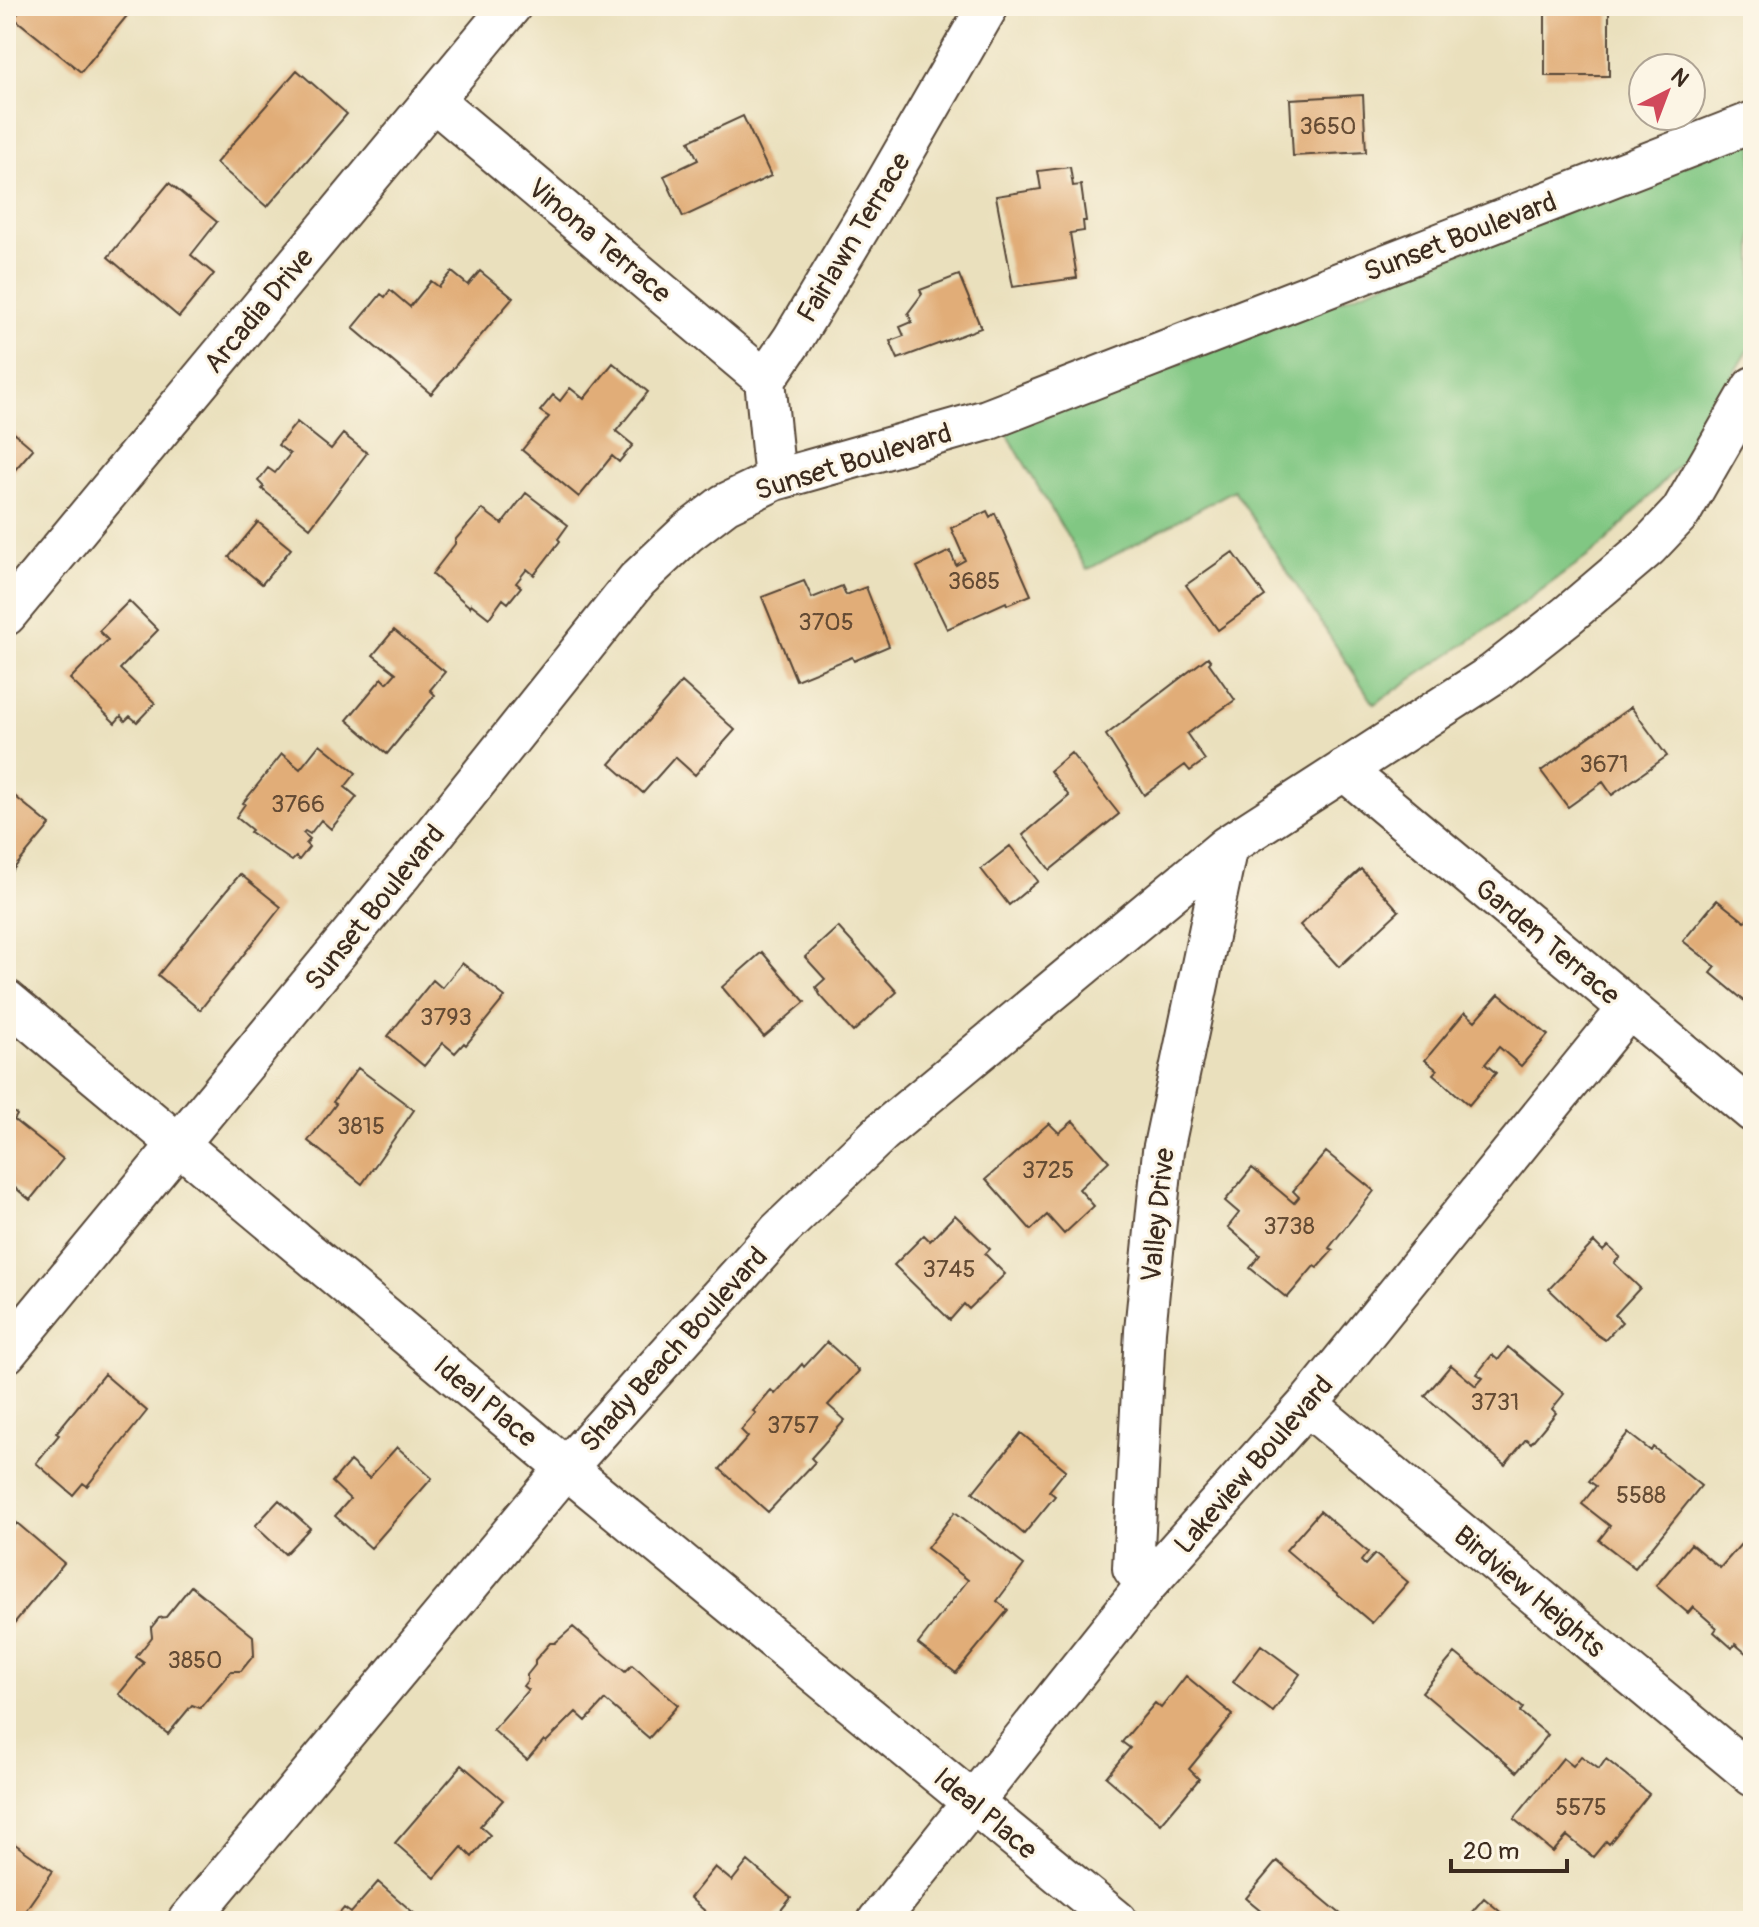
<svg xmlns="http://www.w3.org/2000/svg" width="1759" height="1927" font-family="Pangolin,sans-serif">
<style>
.green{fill:#81c783;stroke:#5e7850;stroke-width:2}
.building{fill:#e1ad78}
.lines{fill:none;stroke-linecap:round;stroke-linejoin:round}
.minor-casing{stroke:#554536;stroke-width:44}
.minor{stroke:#fff;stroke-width:40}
.labels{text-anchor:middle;stroke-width:6;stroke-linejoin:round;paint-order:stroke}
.number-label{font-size:24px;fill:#644b34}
.street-label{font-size:28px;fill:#3b2a1e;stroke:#fcf5e5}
</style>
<rect width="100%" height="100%" fill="#fcf5e5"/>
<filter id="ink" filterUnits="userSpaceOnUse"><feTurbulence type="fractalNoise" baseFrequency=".0125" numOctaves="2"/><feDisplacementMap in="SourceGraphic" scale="16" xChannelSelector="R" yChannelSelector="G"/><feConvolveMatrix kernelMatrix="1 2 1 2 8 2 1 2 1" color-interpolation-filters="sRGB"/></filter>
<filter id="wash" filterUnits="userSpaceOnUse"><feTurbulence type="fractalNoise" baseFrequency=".006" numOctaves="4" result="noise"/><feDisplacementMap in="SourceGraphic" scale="32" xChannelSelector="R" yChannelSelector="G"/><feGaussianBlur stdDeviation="1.8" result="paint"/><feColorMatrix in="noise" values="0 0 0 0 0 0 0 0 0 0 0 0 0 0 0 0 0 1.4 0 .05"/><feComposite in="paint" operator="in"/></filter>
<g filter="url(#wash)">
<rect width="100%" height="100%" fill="#eae0bd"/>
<path class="green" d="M 1753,138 L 1753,342 L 1686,458 L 1602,546 L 1486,630 L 1374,704 L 1234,490 L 1087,570 L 1006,432 Z"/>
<g id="blocks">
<path class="building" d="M 24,6 L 135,6 L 81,72 L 14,18 Z
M 1545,6 L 1609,6 L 1609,76 L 1545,76 Z
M 297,70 L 347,114 L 267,207 L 216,163 Z
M 1363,95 L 1366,152 L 1293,156 L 1290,99 Z
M 743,116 L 771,176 L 683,217 L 664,176 L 698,160 L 689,141 Z
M 1070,167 L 1073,186 L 1081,185 L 1086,221 L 1083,221 L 1084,231 L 1070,233 L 1077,278 L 1013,287 L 996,196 L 1041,189 L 1038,171 Z
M 169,183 L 217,222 L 191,255 L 214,274 L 179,317 L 108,257 Z
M 480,271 L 513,298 L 431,394 L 353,328 L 381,294 L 385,297 L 390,290 L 410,307 L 431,281 L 439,287 L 452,272 L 468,285 Z
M 959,275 L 981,328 L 898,359 L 890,341 L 904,336 L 900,327 L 912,322 L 908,313 L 922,294 L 920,290 Z
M 613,363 L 648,392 L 616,431 L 633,445 L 619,462 L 612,456 L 579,497 L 522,450 L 549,417 L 540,411 L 553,395 L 560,401 L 570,388 L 584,399 Z
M 297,422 L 331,449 L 343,434 L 367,453 L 310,528 L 262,489 L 264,487 L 258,481 L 268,468 L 275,473 L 290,454 L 278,445 Z
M 6,426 L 33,449 L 6,480 Z
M 526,493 L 568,525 L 558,539 L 560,541 L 534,575 L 527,569 L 516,583 L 521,587 L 508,603 L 503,599 L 489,618 L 471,604 L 470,607 L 432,574 L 455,544 L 455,540 L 482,509 L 502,524 Z
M 987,511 L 990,517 L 995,513 L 1031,595 L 1007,605 L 1006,602 L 947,629 L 917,567 L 950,551 L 956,565 L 965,560 L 951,528 Z
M 258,522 L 291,549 L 262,584 L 229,557 Z
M 1233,552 L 1265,596 L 1218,630 L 1186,585 Z
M 804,581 L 812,598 L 842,586 L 846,595 L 866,587 L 889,646 L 854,661 L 852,657 L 796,680 L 762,597 Z
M 129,601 L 158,630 L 120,669 L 155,703 L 137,722 L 130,716 L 125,721 L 121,716 L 115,723 L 70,679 L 108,640 L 99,631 Z
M 394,630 L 445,672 L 430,690 L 435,695 L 387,754 L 347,720 L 382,678 L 387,683 L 396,673 L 373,655 Z
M 1208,657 L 1211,661 L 1209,663 L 1235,700 L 1187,734 L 1205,760 L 1190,771 L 1185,765 L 1144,795 L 1106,735 Z
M 682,682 L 735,730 L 695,775 L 675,757 L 643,793 L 610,764 Z
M 1631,707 L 1667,756 L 1612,795 L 1603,782 L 1568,807 L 1541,771 Z
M 320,744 L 356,773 L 345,787 L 357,797 L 331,829 L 321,820 L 310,834 L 305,831 L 303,833 L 310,839 L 306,844 L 309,847 L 299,860 L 296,857 L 292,861 L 250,832 L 252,830 L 236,817 L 245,804 L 243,803 L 282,754 L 300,769 Z
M 1071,753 L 1119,814 L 1050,870 L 1023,835 L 1069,796 L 1050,771 Z
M 6,789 L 50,825 L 6,878 Z
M 1010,846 L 1038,881 L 1009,905 L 981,869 Z
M 1361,869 L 1399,911 L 1339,967 L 1300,925 Z
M 240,874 L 281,907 L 200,1010 L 158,975 Z
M 1717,900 L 1745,922 L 1750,915 L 1753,917 L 1753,1008 L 1711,973 L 1716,967 L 1683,941 Z
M 838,927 L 897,992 L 853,1032 L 820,995 L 816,987 L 825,979 L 805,957 Z
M 762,952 L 805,1002 L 764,1037 L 722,987 Z
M 462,963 L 505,997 L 466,1045 L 464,1043 L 455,1053 L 443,1043 L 424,1066 L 388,1036 L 433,980 L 442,988 Z
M 1499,994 L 1548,1035 L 1521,1066 L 1499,1047 L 1485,1064 L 1496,1073 L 1469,1105 L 1433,1074 L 1437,1070 L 1425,1060 L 1465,1012 L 1475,1021 Z
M 358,1068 L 414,1110 L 362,1184 L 308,1141 L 336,1104 L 333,1102 Z
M 6,1106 L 17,1115 L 14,1120 L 63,1159 L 30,1200 L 6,1180 Z
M 1073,1121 L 1109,1161 L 1079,1189 L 1094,1206 L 1064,1234 L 1047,1215 L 1031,1230 L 986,1179 L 1049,1123 L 1059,1133 Z
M 1326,1152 L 1374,1191 L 1329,1248 L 1333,1250 L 1317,1268 L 1314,1266 L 1287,1298 L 1250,1268 L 1260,1255 L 1228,1227 L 1239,1213 L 1225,1201 L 1252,1168 L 1294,1203 L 1299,1197 L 1293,1191 Z
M 955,1215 L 990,1249 L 985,1254 L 1005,1274 L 969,1309 L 964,1304 L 950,1320 L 894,1265 L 924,1235 L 930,1241 Z
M 1594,1242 L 1603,1251 L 1608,1246 L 1620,1257 L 1614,1263 L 1640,1288 L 1615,1315 L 1622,1322 L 1605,1340 L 1596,1334 L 1549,1289 Z
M 827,1342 L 859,1371 L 828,1405 L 845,1420 L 811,1458 L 815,1462 L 768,1512 L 720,1469 L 748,1437 L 741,1430 L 756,1413 L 753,1411 L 771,1390 L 775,1394 L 802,1364 L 804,1367 Z
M 1508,1347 L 1564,1394 L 1552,1409 L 1556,1413 L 1531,1443 L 1526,1439 L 1505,1465 L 1425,1396 L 1451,1365 L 1476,1386 L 1483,1378 L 1477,1374 L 1492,1355 L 1498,1360 Z
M 104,1374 L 147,1411 L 87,1486 L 83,1483 L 73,1495 L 36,1463 L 59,1435 L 56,1433 Z
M 1021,1433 L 1066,1470 L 1049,1491 L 1055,1496 L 1024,1534 L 973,1492 Z
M 1628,1433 L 1651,1451 L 1653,1447 L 1701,1486 L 1635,1568 L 1599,1540 L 1610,1526 L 1582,1504 L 1596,1486 L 1589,1481 Z
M 397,1447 L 432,1478 L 371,1548 L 335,1516 L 350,1499 L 332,1482 L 350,1461 L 369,1478 Z
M 279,1500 L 310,1528 L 285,1554 L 255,1526 Z
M 1320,1511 L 1368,1552 L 1361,1561 L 1365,1565 L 1375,1554 L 1408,1582 L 1372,1623 L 1286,1550 Z
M 955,1512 L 1024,1565 L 997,1601 L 1008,1610 L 956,1673 L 918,1644 L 968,1580 L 927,1548 Z
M 17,1523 L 64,1563 L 6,1633 L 6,1537 Z
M 1742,1543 L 1753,1552 L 1753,1659 L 1735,1644 L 1732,1648 L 1714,1632 L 1717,1628 L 1693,1607 L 1688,1613 L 1656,1586 L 1691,1544 L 1720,1568 Z
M 191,1586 L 253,1636 L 254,1655 L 241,1671 L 231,1671 L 200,1708 L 192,1705 L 168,1734 L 119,1694 L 144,1663 L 136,1657 L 152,1637 L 151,1628 L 159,1618 L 166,1617 Z
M 573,1627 L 625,1672 L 632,1665 L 678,1705 L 649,1738 L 605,1700 L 586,1721 L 576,1712 L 546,1742 L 544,1740 L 527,1760 L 493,1730 L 528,1690 L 523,1686 L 527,1681 L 527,1675 L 535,1665 L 535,1660 L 550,1643 L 555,1643 Z
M 1261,1645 L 1300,1674 L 1273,1712 L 1233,1682 Z
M 1455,1653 L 1523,1708 L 1520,1712 L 1548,1735 L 1517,1772 L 1422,1692 Z
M 1186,1676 L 1233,1715 L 1189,1769 L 1199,1779 L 1161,1824 L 1106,1777 L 1130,1748 L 1122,1742 L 1155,1703 L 1161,1708 Z
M 1581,1756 L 1599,1769 L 1606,1759 L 1649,1794 L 1609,1844 L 1606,1841 L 1593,1857 L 1567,1836 L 1553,1852 L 1514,1819 L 1563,1758 L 1573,1766 Z
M 462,1765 L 503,1800 L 480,1826 L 490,1835 L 472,1857 L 462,1847 L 435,1878 L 395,1843 Z
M 12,1842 L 53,1871 L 18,1921 L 6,1921 L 6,1850 Z
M 748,1861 L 791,1898 L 772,1921 L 699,1921 L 706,1912 L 690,1898 L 715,1867 L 732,1881 Z
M 1277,1861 L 1349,1921 L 1274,1921 L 1246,1898 Z
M 378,1882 L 423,1921 L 333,1921 L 344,1908 L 351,1913 Z
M 1484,1898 L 1511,1921 L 1464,1921 Z"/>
</g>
</g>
<g filter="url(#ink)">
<use href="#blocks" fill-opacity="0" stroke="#554536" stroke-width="2"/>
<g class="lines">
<g class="minor-casing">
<path id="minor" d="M 434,101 L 765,380
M 775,480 L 765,380 L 793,339 L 882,190 L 988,6
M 6,615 L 511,6
M 1344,770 L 1753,1112
M 6,1000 L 566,1468 L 1117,1921
M 6,1353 L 435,833 L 637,580 L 687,533 L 725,504 L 775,480 L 987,420 L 1753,122
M 1307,1405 L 1753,1776
M 1146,1585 L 1133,1568 L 1145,1331 L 1163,1151 L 1227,846
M 188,1921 L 566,1468 L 778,1232 L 882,1132 L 1227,846 L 1493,674 L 1568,615 L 1648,547 L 1681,512 L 1753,387
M 878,1921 L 1146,1585 L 1307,1405 L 1629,1008"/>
</g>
<use href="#minor" class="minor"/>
</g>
</g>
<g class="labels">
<g class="number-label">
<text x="1328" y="134">3650</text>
<text x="974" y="589">3685</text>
<text x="826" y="630">3705</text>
<text x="1604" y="772">3671</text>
<text x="298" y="812">3766</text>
<text x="446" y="1025">3793</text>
<text x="361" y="1134">3815</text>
<text x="1048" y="1178">3725</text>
<text x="1289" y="1234">3738</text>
<text x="949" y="1277">3745</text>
<text x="1495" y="1410">3731</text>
<text x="793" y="1433">3757</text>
<text x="1641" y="1503">5588</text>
<text x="195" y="1668">3850</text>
<text x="1581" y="1815">5575</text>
</g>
<g class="street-label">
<text transform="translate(1460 236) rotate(-21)" y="10">Sunset Boulevard</text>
<text transform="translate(853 237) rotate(-59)" y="10">Fairlawn Terrace</text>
<text transform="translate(600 240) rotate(40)" y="10">Vinona Terrace</text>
<text transform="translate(258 310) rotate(-50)" y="10">Arcadia Drive</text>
<text transform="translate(853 461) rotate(-17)" y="10">Sunset Boulevard</text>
<text transform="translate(374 907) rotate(-51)" y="10">Sunset Boulevard</text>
<text transform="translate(1548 941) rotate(40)" y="10">Garden Terrace</text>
<text transform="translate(1157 1215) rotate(-84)" y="10">Valley Drive</text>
<text transform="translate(673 1349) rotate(-48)" y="10">Shady Beach Boulevard</text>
<text transform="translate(486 1401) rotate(40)" y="10">Ideal Place</text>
<text transform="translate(1253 1464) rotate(-49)" y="10">Lakeview Boulevard</text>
<text transform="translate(1530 1591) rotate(40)" y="10">Birdview Heights</text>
<text transform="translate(986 1813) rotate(40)" y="10">Ideal Place</text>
</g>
</g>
<rect width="1759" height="1927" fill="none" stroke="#fcf5e5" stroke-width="32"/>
<g transform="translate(1667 92) rotate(42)"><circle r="38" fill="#fcf5e5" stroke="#afa495" stroke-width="2"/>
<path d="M0-6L14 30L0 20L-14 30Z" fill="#d1495b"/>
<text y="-12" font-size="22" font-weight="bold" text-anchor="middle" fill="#3b2a1e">N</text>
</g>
<path d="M1451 1859v12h116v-12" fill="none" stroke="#3b2a1e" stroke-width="4"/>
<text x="1463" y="1859" font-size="24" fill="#3b2a1e" stroke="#fcf5e5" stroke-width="6" paint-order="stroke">20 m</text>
</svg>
